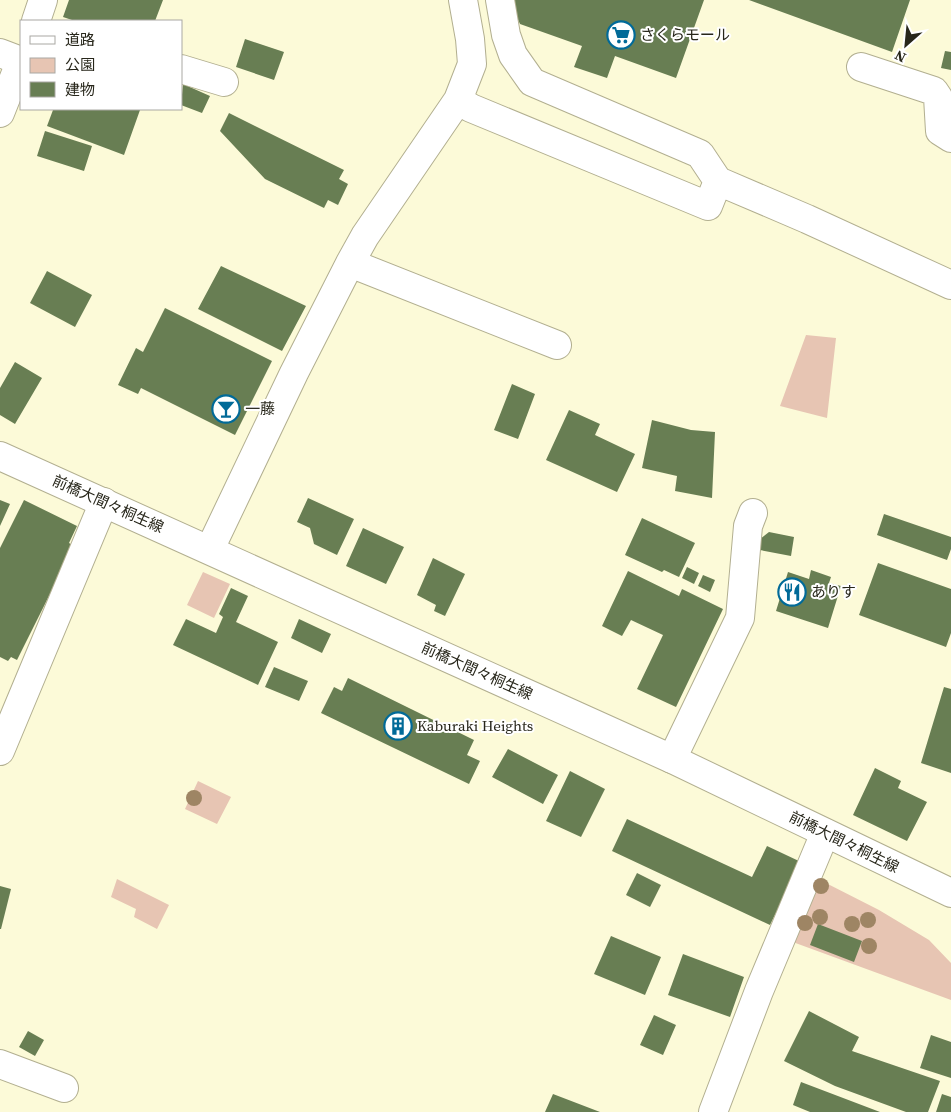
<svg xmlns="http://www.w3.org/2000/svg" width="951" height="1112" font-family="'Source Serif 4','Noto Sans JP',serif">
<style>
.green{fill:#e7c5b3}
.building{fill:#687e53}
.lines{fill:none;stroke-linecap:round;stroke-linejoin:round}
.minor-casing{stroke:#b2af90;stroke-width:30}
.major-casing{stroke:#b2af90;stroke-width:30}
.minor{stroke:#fff;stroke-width:28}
.major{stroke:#fff;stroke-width:28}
.tree{fill:#9e8564}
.labels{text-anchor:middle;stroke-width:4;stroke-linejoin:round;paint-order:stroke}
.poi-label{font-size:15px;fill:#27261a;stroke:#fff;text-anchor:start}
.street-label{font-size:15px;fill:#27261a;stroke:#fff}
</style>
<rect width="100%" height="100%" fill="#fcfad8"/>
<path class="green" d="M 806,335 L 836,338 L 827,418 L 780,406 Z
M 203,572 L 230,584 L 214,618 L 187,605 Z
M 198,781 L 231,797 L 217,824 L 185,809 Z
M 816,878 L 879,910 L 929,940 L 951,963 L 951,1000 L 790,941 Z
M 117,879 L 169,905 L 157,929 L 134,917 L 136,909 L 111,897 Z"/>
<path class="building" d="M 69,0 L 163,0 L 155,21 L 75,21 L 63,17 Z
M 509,0 L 704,0 L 676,78 L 615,56 L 607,78 L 574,67 L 582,46 L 520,24 Z
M 749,0 L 910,0 L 892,52 Z
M 245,39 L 284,52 L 274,80 L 236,67 Z
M 945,51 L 951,52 L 951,70 L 941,68 Z
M 183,84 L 210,96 L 202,113 L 181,105 Z
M 49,109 L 136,109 L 140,110 L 124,155 L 47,126 L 53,110 Z
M 229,113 L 344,170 L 339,179 L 348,184 L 338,205 L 328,200 L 324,208 L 265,179 L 220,131 Z
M 45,131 L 92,146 L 84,171 L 37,156 Z
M 221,266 L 306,306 L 282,351 L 198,309 Z
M 47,271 L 92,295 L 75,327 L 30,303 Z
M 165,308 L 272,361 L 235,435 L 141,388 L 138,394 L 118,385 L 136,348 L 143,352 Z
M 15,362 L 42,378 L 15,424 L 0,415 L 0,388 Z
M 512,384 L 535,394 L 518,439 L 494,430 Z
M 569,410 L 600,424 L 595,435 L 635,454 L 617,492 L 546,460 Z
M 652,420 L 691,430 L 715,432 L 712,498 L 675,491 L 677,476 L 642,468 Z
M 308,498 L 354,519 L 337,555 L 314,544 L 310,528 L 297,522 Z
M 0,500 L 10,504 L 0,526 Z
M 24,500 L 77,526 L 69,543 L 74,546 L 17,660 L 11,657 L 8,661 L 0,657 L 0,548 Z
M 884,514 L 951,537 L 951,549 L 947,560 L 877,535 Z
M 642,518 L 695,543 L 679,577 L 664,570 L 662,572 L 625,555 Z
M 363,528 L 404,547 L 386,584 L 346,566 Z
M 769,532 L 794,537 L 791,556 L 760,550 L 760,539 Z
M 433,558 L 465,574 L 445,616 L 434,611 L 436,605 L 417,595 Z
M 878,563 L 951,589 L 951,633 L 946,647 L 859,615 Z
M 687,567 L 699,573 L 694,584 L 682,578 Z
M 811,570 L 831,577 L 829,583 L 841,586 L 828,628 L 776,611 L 788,572 L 809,579 Z
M 628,571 L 679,596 L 682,589 L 723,609 L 676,707 L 637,689 L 663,635 L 631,620 L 622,636 L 602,626 Z
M 703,575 L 715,580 L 710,592 L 698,586 Z
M 231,588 L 248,596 L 236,622 L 278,642 L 258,685 L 173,645 L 186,619 L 216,633 L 223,617 L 219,614 Z
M 299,619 L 331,634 L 322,653 L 291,638 Z
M 274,667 L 308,681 L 299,701 L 265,687 Z
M 348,678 L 474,740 L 467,755 L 480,761 L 469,784 L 321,713 L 334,687 L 342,691 Z
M 944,687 L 951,689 L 951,773 L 921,763 Z
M 508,749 L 558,775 L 543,804 L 492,777 Z
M 875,768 L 901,781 L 898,788 L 927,802 L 907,841 L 853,815 Z
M 570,771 L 605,789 L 581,837 L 546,821 Z
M 627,819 L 752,877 L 767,846 L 801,862 L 770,925 L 612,851 Z
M 637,873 L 661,885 L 650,907 L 626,895 Z
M 0,886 L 11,889 L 1,929 L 0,929 Z
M 818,924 L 862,941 L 854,962 L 810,945 Z
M 611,936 L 661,957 L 645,995 L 594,974 Z
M 683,954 L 744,977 L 730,1017 L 668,995 Z
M 809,1011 L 859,1037 L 852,1051 L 940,1081 L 928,1112 L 906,1112 L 835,1086 L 784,1061 Z
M 654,1015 L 676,1025 L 663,1055 L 640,1045 Z
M 28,1031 L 44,1040 L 35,1056 L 19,1047 Z
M 931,1035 L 951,1042 L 951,1078 L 920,1068 Z
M 801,1082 L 880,1112 L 810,1112 L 793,1105 Z
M 553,1094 L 600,1112 L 545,1112 Z
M 942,1094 L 951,1097 L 951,1112 L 936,1112 Z"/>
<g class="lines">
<g class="minor-casing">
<path id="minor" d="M 500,0 L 506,35 L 513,55 L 532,82 L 700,154 L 718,181 L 807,219 L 951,285
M 0,53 L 21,61
M 861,67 L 934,91 L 938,97 L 940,131 L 951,138
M 181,69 L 224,82
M 458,100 L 471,108 L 708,206 L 718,181
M 350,263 L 557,345
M 210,549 L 294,373 L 350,263 L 365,236 L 458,100 L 472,64 L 470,39 L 463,0
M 0,751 L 104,502
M 672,759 L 740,618 L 748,526 L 753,513
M 0,1064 L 64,1088
M 713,1112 L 759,991 L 825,833"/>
</g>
<g class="major-casing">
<path id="major" d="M 36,21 L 43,0
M 0,113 L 21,60
M 0,456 L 672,759 L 951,893"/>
</g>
<use href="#minor" class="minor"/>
<use href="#major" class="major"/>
</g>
<g class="tree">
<circle cx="194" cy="798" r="8"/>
<circle cx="821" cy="886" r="8"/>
<circle cx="820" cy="917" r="8"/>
<circle cx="868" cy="920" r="8"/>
<circle cx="805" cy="923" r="8"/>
<circle cx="852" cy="924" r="8"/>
<circle cx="869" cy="946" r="8"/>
</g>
<defs>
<g id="supermarket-ring" transform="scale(1.4375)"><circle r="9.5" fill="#fff" stroke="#016a98" stroke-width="1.5"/><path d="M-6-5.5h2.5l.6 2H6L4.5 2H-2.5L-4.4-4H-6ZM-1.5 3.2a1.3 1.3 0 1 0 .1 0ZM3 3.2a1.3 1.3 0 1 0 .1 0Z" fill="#016a98"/></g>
<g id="bar-ring" transform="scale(1.4375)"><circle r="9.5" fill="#fff" stroke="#016a98" stroke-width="1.5"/><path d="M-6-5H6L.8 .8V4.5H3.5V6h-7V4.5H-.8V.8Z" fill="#016a98"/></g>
<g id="restaurant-ring" transform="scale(1.4375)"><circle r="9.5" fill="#fff" stroke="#016a98" stroke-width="1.5"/><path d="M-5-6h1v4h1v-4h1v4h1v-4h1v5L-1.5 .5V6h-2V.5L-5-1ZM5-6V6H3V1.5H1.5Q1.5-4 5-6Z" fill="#016a98"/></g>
<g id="building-ring" transform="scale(1.4375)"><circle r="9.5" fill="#fff" stroke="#016a98" stroke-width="1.5"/><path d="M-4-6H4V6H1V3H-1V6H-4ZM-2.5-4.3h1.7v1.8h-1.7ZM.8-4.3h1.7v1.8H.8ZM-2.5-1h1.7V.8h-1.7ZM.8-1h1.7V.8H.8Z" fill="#016a98"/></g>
</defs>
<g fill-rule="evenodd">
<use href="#supermarket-ring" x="621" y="35"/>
<use href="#bar-ring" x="226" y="409"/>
<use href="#restaurant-ring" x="792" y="592"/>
<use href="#building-ring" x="398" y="726"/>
</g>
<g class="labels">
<g class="poi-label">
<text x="640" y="40">さくらモール</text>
<text x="245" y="414">一藤</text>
<text x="811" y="597">ありす</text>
<text x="417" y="731">Kaburaki Heights</text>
</g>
<g class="street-label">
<text transform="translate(108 504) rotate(24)" y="5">前橋大間々桐生線</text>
<text transform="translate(477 671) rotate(24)" y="5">前橋大間々桐生線</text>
<text transform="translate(844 842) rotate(26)" y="5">前橋大間々桐生線</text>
</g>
</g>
<rect x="20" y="20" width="162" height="90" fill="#ffffff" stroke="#a9a8a3"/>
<rect x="30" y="36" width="25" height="8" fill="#ffffff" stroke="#a9a8a3"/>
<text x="65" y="45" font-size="15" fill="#27261a">道路</text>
<rect x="30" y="58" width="25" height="15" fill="#e7c5b3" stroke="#a9a8a3"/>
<text x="65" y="70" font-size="15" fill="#27261a">公園</text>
<rect x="30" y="82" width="25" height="15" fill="#687e53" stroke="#a9a8a3"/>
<text x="65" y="95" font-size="15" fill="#27261a">建物</text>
<g transform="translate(906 45) rotate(207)" stroke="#ffffff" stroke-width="4" paint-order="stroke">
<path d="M0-4L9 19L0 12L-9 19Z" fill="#27261a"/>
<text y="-8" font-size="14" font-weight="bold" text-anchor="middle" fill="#27261a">N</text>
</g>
</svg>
